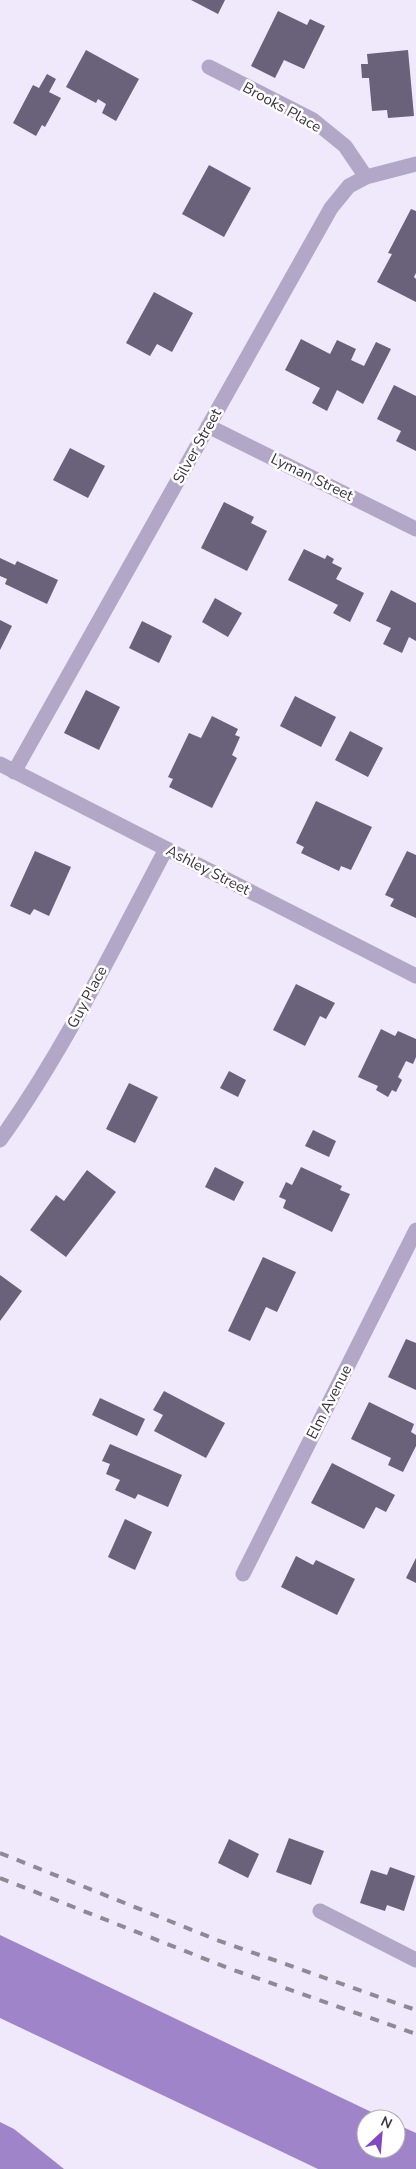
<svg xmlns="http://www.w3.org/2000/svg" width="416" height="2169" font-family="'Nunito Sans',sans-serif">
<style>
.water{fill:#9f84c9}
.building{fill:#6a617b}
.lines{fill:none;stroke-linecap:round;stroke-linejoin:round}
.minor{stroke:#b2a7c6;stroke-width:15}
.rail{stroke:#8e8897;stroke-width:4;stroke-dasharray:9 9;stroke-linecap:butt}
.labels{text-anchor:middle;stroke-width:5;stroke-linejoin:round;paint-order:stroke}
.street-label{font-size:15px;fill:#3a3541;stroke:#fff}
</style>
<rect width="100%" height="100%" fill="#efe9fb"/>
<path class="water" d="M 0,1935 L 386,2119 L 366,2119 L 366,2149 L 396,2149 L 396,2124 L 416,2133 L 416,2169 L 318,2169 L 0,2018 Z
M 0,2122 L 14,2129 L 64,2169 L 0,2169 Z"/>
<path class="building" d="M 191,0 L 225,0 L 218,14 Z
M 278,11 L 307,25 L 310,19 L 325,26 L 304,69 L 284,60 L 275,78 L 251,66 Z
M 86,50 L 139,79 L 116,121 L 102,113 L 106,104 L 98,99 L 96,103 L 66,87 Z
M 408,50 L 414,116 L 388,118 L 387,110 L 372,111 L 369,78 L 362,78 L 361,64 L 368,64 L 367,54 Z
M 47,74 L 56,79 L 49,92 L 61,98 L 45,127 L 42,125 L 36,136 L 13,123 L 33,85 L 39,88 Z
M 209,165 L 251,188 L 224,237 L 182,214 Z
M 411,209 L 416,211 L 416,273 L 414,277 L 416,279 L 416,302 L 377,282 L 392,254 L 388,253 Z
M 154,292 L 193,313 L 172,352 L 157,344 L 150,356 L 126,343 Z
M 301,339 L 330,354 L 337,340 L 356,349 L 351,360 L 364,366 L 376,342 L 391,349 L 363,404 L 337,390 L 327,411 L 312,403 L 320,388 L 285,370 Z
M 394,385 L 416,396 L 416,451 L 396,441 L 401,431 L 377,419 Z
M 70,448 L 105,466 L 88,498 L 53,480 Z
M 224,502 L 254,517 L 251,523 L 267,531 L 247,571 L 201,548 Z
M 304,549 L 325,559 L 327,555 L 334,559 L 332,563 L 342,568 L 336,579 L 364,593 L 350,622 L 333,613 L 338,605 L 288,580 Z
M 0,558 L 15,565 L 17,561 L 58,580 L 47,604 L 5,584 L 7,579 L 0,576 Z
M 391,590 L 416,603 L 416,641 L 409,637 L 402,653 L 383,644 L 391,628 L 376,621 Z
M 215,598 L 242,613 L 228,637 L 202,622 Z
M 0,620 L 12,626 L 0,650 Z
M 142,621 L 172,636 L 159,663 L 129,648 Z
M 86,690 L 120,707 L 99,750 L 64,733 Z
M 295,696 L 336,717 L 321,747 L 280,726 Z
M 212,716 L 238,729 L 235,735 L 240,737 L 232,755 L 237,758 L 212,808 L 169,787 L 173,779 L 168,777 L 189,733 L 201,738 Z
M 350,731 L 383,748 L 368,777 L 335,760 Z
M 316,801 L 372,827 L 351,870 L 341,866 L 339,871 L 301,853 L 304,847 L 296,843 Z
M 35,851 L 71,867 L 49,916 L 34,909 L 30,915 L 10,906 Z
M 407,851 L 416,855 L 416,918 L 390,906 L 394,899 L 385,895 Z
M 296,984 L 335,1003 L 326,1019 L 320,1016 L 305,1046 L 273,1030 Z
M 381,1029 L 395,1036 L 398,1031 L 416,1039 L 416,1057 L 413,1064 L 406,1061 L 398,1077 L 402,1080 L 396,1092 L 392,1090 L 388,1097 L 376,1090 L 378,1086 L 358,1077 Z
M 229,1071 L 246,1080 L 238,1097 L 220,1088 Z
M 129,1083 L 158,1097 L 135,1143 L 106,1129 Z
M 313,1130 L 336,1141 L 329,1157 L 305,1146 Z
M 215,1167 L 244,1182 L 234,1201 L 205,1187 Z
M 301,1167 L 342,1186 L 340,1190 L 350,1194 L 332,1232 L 283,1208 L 286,1200 L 279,1197 L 286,1182 L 292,1185 Z
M 87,1170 L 116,1192 L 66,1257 L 30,1230 L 56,1195 L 64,1201 Z
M 263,1257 L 296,1272 L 277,1312 L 266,1307 L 250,1341 L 228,1331 Z
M 0,1275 L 22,1291 L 0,1321 Z
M 406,1339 L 416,1343 L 416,1390 L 388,1377 Z
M 164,1391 L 225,1423 L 206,1458 L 154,1431 L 163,1415 L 153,1410 Z
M 100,1398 L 145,1419 L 137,1436 L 92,1415 Z
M 369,1402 L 414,1424 L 411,1432 L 416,1435 L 416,1446 L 403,1472 L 388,1465 L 391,1458 L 351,1439 Z
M 110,1444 L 182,1475 L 168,1507 L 138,1494 L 135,1499 L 115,1490 L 120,1480 L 106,1474 L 110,1464 L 102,1461 Z
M 332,1463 L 395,1495 L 386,1512 L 376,1507 L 364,1529 L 311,1503 Z
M 125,1519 L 152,1532 L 135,1570 L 108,1557 Z
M 296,1556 L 313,1565 L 316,1560 L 355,1579 L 337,1615 L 281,1587 Z
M 416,1558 L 416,1583 L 406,1578 Z
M 289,1838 L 324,1851 L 311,1885 L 276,1872 Z
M 229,1839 L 259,1854 L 248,1878 L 218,1863 Z
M 390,1867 L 415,1876 L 404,1911 L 387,1905 L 385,1911 L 360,1903 L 371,1870 L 387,1875 Z"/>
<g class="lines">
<path class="minor" d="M 209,67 L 313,120 L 345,146 L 366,177
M 208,426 L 416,529
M 0,764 L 416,976
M 14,772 L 331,208 L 349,186 L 366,177 L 416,164
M 0,1140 C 65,1049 114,947 166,849
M 243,1574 L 416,1230
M 320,1911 L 416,1960"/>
<path class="rail" d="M 0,1853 L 217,1940 L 416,2010
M 0,1878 L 228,1968 L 416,2034"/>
</g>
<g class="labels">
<g class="street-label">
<text transform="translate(282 107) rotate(29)" y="5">Brooks Place</text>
<text transform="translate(197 446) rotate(-61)" y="5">Silver Street</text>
<text transform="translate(312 477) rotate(26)" y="5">Lyman Street</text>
<text transform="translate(208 870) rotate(27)" y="5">Ashley Street</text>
<text transform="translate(87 997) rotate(-62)" y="5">Guy Place</text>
<text transform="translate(329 1402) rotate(-63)" y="5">Elm Avenue</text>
</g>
</g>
<g transform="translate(381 2134) rotate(26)"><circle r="24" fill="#ffffff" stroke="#b0aeb3"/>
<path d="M0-4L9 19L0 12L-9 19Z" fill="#8049c1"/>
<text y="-8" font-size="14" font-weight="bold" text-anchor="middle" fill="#3a3541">N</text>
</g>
</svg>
